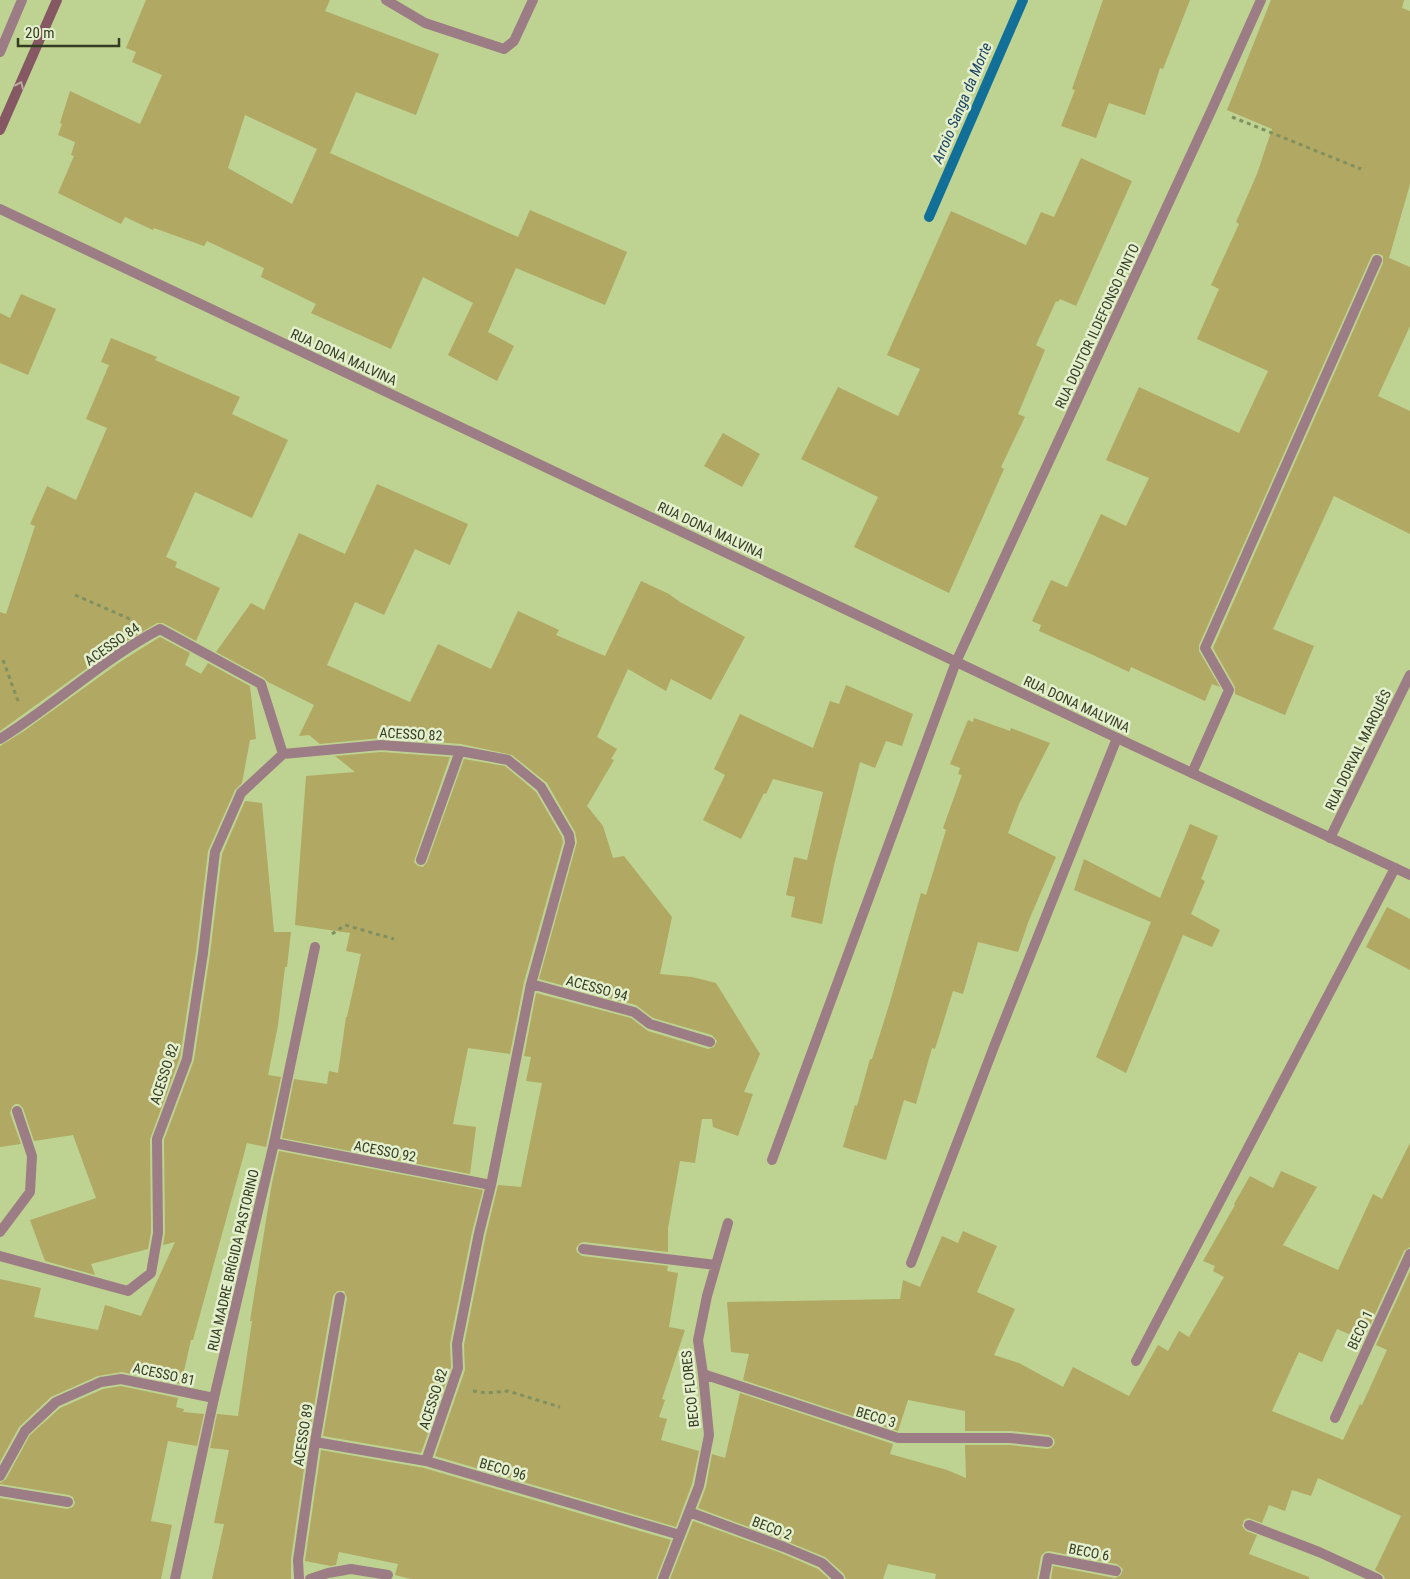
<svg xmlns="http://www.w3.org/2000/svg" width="1410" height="1579" font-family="'Roboto Condensed',sans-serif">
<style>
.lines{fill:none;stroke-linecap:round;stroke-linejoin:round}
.stream{stroke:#127098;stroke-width:10}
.building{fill:#b0a863;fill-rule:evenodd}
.path{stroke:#80905f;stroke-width:3;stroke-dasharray:4 4;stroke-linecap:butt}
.service{stroke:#9d7d85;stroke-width:10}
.minor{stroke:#9d7d85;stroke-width:10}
.tertiary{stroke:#9d7d85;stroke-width:10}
.secondary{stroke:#855864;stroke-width:10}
.oneway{stroke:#b9ab9e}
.labels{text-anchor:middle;stroke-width:5;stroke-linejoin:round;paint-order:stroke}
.street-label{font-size:14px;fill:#343c21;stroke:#e4efce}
.water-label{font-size:15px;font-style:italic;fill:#184260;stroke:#e4efce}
</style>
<rect width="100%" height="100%" fill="#bed391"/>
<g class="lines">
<path class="stream" d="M 929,217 L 1023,0"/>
</g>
<path class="building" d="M 146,0 L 330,0 L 325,11 L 439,54 L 416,115 L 356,92 L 330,153 L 518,237 L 530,210 L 627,252 L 605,305 L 516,268 L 488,332 L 514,346 L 497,381 L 448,355 L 473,303 L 423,277 L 391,349 L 311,313 L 316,304 L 261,277 L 264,268 L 207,241 L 204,246 L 154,228 L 153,230 L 125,217 L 121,224 L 58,193 L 74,156 L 71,155 L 75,142 L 58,135 L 62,124 L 60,123 L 70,91 L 140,124 L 162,75 L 132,62 L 136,52 L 126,48 ZM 245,115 L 317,149 L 292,204 L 228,168 Z
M 1103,0 L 1190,0 L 1163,69 L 1160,68 L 1145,115 L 1109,103 L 1096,138 L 1061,126 L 1075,90 L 1072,89 Z
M 1271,0 L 1404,0 L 1402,8 L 1410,11 L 1410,184 L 1389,258 L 1410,267 L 1410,326 L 1378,396 L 1410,411 L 1410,534 L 1334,496 L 1273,629 L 1314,646 L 1285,715 L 1235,694 L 1235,687 L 1213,648 L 1383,263 L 1383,256 L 1379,254 L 1373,254 L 1371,257 L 1199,645 L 1199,651 L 1220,687 L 1212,684 L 1205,701 L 1131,667 L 1129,672 L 1093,655 L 1039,631 L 1041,625 L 1032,621 L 1051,580 L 1067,587 L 1101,514 L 1126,526 L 1149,478 L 1106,460 L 1139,387 L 1239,433 L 1268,371 L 1197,339 L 1219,289 L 1211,285 L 1239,224 L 1236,222 L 1257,174 L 1272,129 L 1227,110 Z
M 1081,158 L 1132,181 L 1076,306 L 1060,299 L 1058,302 L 1056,301 L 1036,345 L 1045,350 L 1018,414 L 1025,417 L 1001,467 L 1004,469 L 949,593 L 854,547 L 878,497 L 801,459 L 838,387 L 898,416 L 920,369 L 887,355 L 951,211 L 1026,245 L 1041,212 L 1054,217 Z
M 21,294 L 56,309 L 28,375 L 0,363 L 0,313 L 10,318 Z
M 111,338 L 157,357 L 155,360 L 240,397 L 232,414 L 288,440 L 252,518 L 195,492 L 166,557 L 177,562 L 175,567 L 220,588 L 196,641 L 163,623 L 157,623 L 115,648 L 0,731 L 0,612 L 6,614 L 35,526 L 30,524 L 47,486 L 76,500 L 107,428 L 86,419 L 109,365 L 101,362 Z
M 723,433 L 760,454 L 742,487 L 704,466 Z
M 377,484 L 468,524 L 450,565 L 415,549 L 384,615 L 355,602 L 327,665 L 410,702 L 438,644 L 491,669 L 518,611 L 559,630 L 556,635 L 605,656 L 641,581 L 669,594 L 680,602 L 745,637 L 711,700 L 671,679 L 666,691 L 628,669 L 597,737 L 617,749 L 611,759 L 614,760 L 587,806 L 603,826 L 613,858 L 624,856 L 672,917 L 660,974 L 692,977 L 716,983 L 760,1054 L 744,1092 L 753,1094 L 738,1136 L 713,1127 L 712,1119 L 702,1119 L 695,1163 L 680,1161 L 668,1228 L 668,1252 L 584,1242 L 580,1243 L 576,1248 L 577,1252 L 582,1256 L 668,1266 L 667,1271 L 678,1273 L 669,1327 L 685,1330 L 662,1399 L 665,1400 L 659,1417 L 667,1419 L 661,1440 L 699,1451 L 692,1484 L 676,1527 L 435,1456 L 465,1370 L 464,1345 L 486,1234 L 498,1185 L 521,1187 L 542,1083 L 526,1081 L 531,1057 L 524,1056 L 536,993 L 631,1018 L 648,1031 L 708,1049 L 714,1047 L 717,1041 L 712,1035 L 653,1018 L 636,1005 L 539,979 L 577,842 L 575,832 L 547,783 L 512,755 L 461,744 L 381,738 L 320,744 L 309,735 L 299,736 L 314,705 L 268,682 L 264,678 L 216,652 L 251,603 L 264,610 L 299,533 L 345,554 Z
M 160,637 L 190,653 L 185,665 L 201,674 L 208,663 L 250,686 L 256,739 L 250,740 L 242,783 L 235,790 L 208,851 L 196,952 L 180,1057 L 150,1139 L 151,1232 L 148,1249 L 91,1264 L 95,1275 L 45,1261 L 30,1220 L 96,1198 L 73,1135 L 34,1141 L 23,1108 L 19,1104 L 15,1104 L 12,1107 L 10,1113 L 21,1144 L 0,1147 L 0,746 L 24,731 L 123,660 Z
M 846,685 L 913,714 L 902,746 L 886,741 L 875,768 L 860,762 L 834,865 L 822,924 L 791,917 L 795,897 L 786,895 L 794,857 L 807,860 L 823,792 L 773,779 L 766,794 L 764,793 L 741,839 L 703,820 L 725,775 L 714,769 L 740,714 L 813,748 L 830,701 L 839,704 Z
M 974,718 L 1010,731 L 1011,728 L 1050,743 L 1019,804 L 1008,833 L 1056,857 L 1029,920 L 1018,952 L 978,942 L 963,994 L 953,991 L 935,1049 L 932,1048 L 916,1104 L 904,1100 L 886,1160 L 843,1147 L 855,1105 L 857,1106 L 870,1059 L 872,1059 L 890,1002 L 921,893 L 926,895 L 946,830 L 943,828 L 962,775 L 958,774 L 960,768 L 950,764 L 968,720 L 973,722 Z
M 381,752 L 450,757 L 415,858 L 414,862 L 418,866 L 423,867 L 427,862 L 464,759 L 505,766 L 536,792 L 562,837 L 563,842 L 524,982 L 510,1054 L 468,1048 L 453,1124 L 476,1127 L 470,1174 L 282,1138 L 294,1079 L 327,1084 L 329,1071 L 338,1073 L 346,1017 L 347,1017 L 361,954 L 346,951 L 350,933 L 295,925 L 306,776 L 355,772 L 335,756 Z
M 245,801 L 262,803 L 274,932 L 291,932 L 287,967 L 285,967 L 278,1025 L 268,1075 L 281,1077 L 266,1147 L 247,1143 L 193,1340 L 191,1340 L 181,1384 L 122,1372 L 98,1376 L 51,1397 L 19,1427 L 0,1462 L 0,1279 L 41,1288 L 34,1317 L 98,1330 L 105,1305 L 141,1316 L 175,1242 L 163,1245 L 165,1233 L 164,1140 L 194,1060 L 210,954 L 222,854 Z
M 1190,824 L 1218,836 L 1201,879 L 1205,881 L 1191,914 L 1220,930 L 1212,947 L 1183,935 L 1126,1073 L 1096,1057 L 1151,922 L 1074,890 L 1084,859 L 1160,898 Z
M 1387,907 L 1410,919 L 1410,970 L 1366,947 Z
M 1410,1143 L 1410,1247 L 1404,1251 L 1363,1340 L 1337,1329 L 1322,1362 L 1299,1352 L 1272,1411 L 1343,1440 L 1360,1404 L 1362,1405 L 1387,1350 L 1376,1345 L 1410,1271 L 1410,1579 L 1385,1579 L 1383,1575 L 1375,1570 L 1401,1516 L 1318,1478 L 1311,1496 L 1292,1490 L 1285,1511 L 1269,1505 L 1262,1523 L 1248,1518 L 1244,1520 L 1242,1526 L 1246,1531 L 1257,1535 L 1249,1554 L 1309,1577 L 1309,1579 L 1051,1579 L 1053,1566 L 1115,1578 L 1121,1575 L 1123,1569 L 1117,1564 L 1049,1551 L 1045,1552 L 1041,1556 L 1037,1579 L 935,1579 L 936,1574 L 888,1564 L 883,1579 L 846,1579 L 844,1574 L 825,1557 L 786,1541 L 698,1508 L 706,1487 L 712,1454 L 725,1458 L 740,1393 L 893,1444 L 890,1454 L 947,1470 L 966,1478 L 965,1445 L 1010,1445 L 1047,1449 L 1051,1448 L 1055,1443 L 1054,1439 L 1049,1435 L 1011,1431 L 965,1431 L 965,1411 L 908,1400 L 898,1431 L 743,1380 L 749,1354 L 731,1352 L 727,1302 L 900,1299 L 903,1280 L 920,1287 L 942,1236 L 958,1243 L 963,1231 L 997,1246 L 977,1292 L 1015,1309 L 994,1355 L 1019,1363 L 1063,1387 L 1073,1367 L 1129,1396 L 1158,1345 L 1168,1351 L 1179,1331 L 1189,1337 L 1224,1277 L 1213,1271 L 1215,1266 L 1203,1261 L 1235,1205 L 1234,1204 L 1250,1176 L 1273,1188 L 1281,1171 L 1317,1187 L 1283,1245 L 1338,1270 L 1373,1194 L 1382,1199 Z
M 279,1151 L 483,1190 L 472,1232 L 450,1343 L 451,1367 L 421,1453 L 323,1436 L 347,1298 L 344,1291 L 337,1291 L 333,1296 L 308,1441 L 291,1559 L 291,1579 L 212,1579 L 224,1524 L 214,1523 L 229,1450 L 210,1448 L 217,1414 L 238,1416 L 252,1321 L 250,1321 L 272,1183 Z
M 121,1386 L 178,1398 L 176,1407 L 184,1409 L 183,1412 L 204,1414 L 197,1446 L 168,1441 L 151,1521 L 172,1525 L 161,1579 L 0,1579 L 0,1498 L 67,1509 L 73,1507 L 75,1503 L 73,1497 L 69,1495 L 0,1484 L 0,1483 L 6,1479 L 30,1435 L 60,1408 L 103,1389 Z
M 321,1450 L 424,1468 L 671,1540 L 656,1579 L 411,1579 L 395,1575 L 398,1564 L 339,1552 L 336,1565 L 331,1566 L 305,1561 Z
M 693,1521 L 781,1553 L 818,1569 L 829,1579 L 670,1579 Z"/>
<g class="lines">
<path class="path" d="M 1232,117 L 1361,169
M 75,595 L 132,620
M 3,660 L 18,701
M 332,934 L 345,925 L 394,939
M 473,1391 L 487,1393 L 508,1391 L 560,1407"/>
<path class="service" d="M 0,52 L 22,0
M 0,739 C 55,705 103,659 160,629 L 261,684 L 283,754
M 1192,773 L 1229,690 L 1205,648 L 1377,260
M 421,860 L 460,751
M 531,984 L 634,1012 L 650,1024 L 710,1042
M 274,1143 L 491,1185
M 772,1160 L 956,662
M 0,1232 L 30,1192 L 32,1156 L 17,1111
M 583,1249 L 716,1265
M 0,1256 L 128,1291 L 151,1273 L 158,1233 L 157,1139 L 187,1059 L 203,953 L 215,852 L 241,793 L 283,754 L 381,745 L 460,751 L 508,760 L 541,787 L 569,835 L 570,843 L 531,984 L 491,1185 L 479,1233 L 457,1344 L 458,1368 L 426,1461
M 911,1263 L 995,1044 L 1117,738
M 1136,1361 L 1395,868
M 703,1374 L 898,1438 L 1010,1438 L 1048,1442
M 1335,1418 L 1410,1254
M 315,1442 L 426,1461 L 680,1535
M 0,1476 L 25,1431 L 56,1402 L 101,1382 L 121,1379 L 214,1398
M 0,1491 L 68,1502
M 689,1512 L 784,1547 L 822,1563 L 839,1579
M 299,1579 L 298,1560 L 315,1442 L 340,1297
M 310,1579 L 328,1573 L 351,1569 L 388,1575
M 663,1579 L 699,1486 L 709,1435 L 703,1374 L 698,1340 L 707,1296 L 728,1223
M 1044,1579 L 1048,1558 L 1116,1571"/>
<path class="minor" d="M 386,0 L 425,23 L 504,49 L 514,41 L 533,0
M 956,662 L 1212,109 L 1261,0
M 1330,838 L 1410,675
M 1249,1525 L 1319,1552 L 1378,1579
M 175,1579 L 214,1398 L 274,1143 L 315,947"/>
<path class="tertiary" d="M 0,209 L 1117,738 L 1410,875"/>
<path class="secondary" d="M 0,130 L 57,0"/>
</g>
<defs><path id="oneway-chevron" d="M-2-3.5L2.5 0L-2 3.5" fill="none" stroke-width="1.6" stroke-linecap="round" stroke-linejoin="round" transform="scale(1.25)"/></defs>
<use class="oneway" href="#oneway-chevron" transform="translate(20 85) rotate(-66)"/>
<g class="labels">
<g class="street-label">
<text transform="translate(1097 326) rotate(-65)" y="5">RUA DOUTOR ILDEFONSO PINTO</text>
<text transform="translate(344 357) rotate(25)" y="5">RUA DONA MALVINA</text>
<text transform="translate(711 530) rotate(25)" y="5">RUA DONA MALVINA</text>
<text transform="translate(112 644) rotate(-35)" y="5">ACESSO 84</text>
<text transform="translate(1077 704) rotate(25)" y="5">RUA DONA MALVINA</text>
<text transform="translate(411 734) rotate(3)" y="5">ACESSO 82</text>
<text transform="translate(1358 750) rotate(-64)" y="5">RUA DORVAL MARQUÊS</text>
<text transform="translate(597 988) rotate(15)" y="5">ACESSO 94</text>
<text transform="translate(164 1074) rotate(-72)" y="5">ACESSO 82</text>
<text transform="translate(385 1151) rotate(11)" y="5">ACESSO 92</text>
<text transform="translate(233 1260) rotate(-77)" y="5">RUA MADRE BRÍGIDA PASTORINO</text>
<text transform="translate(1360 1330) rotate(-65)" y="5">BECO 1</text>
<text transform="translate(164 1374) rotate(12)" y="5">ACESSO 81</text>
<text transform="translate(690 1389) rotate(-96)" y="5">BECO FLORES</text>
<text transform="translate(433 1399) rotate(-72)" y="5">ACESSO 82</text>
<text transform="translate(876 1417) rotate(17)" y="5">BECO 3</text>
<text transform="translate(303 1435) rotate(-81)" y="5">ACESSO 89</text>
<text transform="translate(503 1469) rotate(16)" y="5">BECO 96</text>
<text transform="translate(772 1528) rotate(21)" y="5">BECO 2</text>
<text transform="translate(1089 1552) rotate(11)" y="5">BECO 6</text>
</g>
<g class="water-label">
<text transform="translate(962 103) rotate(-67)" y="5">Arroio Sanga da Morte</text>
</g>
</g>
<path d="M18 38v8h101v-8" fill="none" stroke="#343c21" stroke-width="2.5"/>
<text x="25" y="38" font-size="15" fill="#343c21" stroke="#e4efce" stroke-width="4" paint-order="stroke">20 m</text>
</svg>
